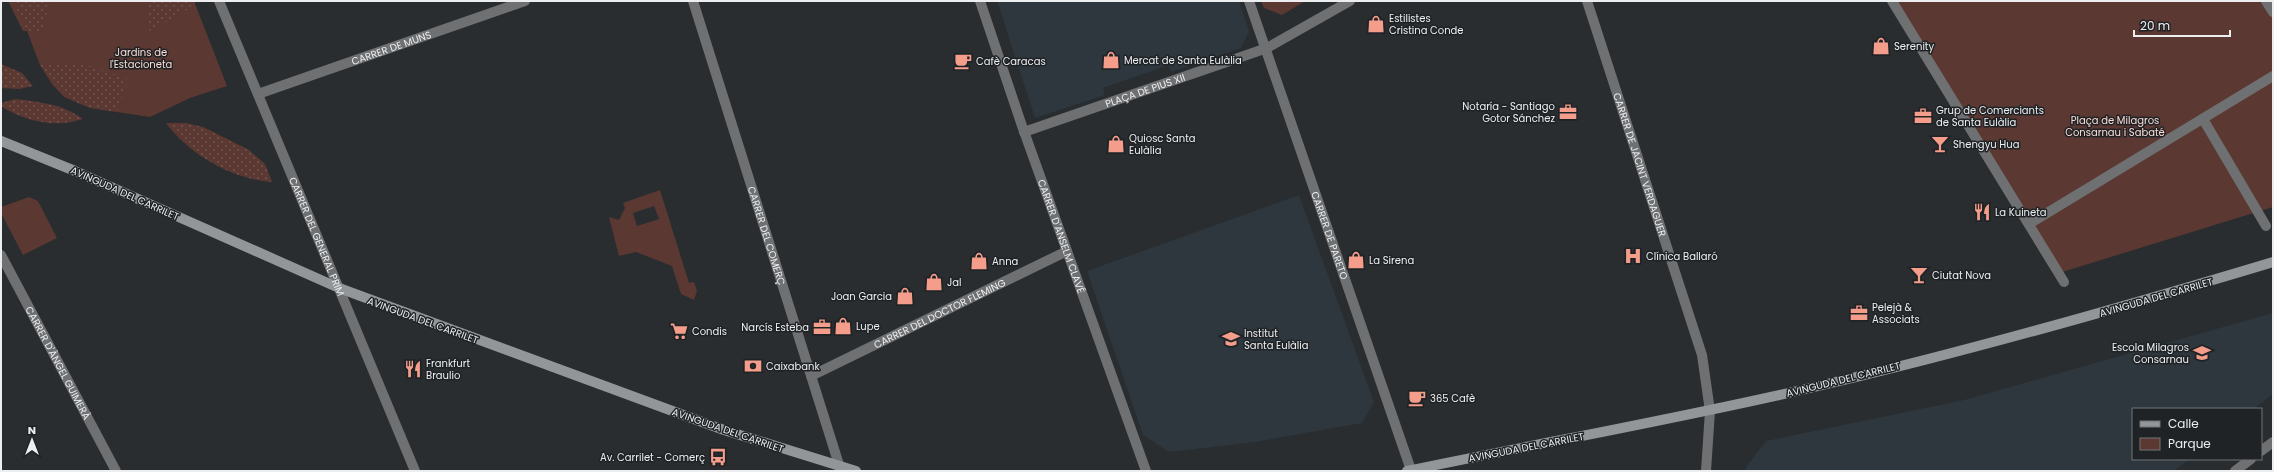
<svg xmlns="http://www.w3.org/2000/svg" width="2274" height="472" font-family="Poppins,sans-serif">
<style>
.built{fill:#2d373d}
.green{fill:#5b3831;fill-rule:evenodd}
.garden{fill:url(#garden-dots)}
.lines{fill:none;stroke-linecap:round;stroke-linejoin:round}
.street{stroke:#6e7072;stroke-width:10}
.secondary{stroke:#939699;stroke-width:10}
.labels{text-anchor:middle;stroke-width:3;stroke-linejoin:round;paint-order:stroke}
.poi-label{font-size:10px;fill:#eceef0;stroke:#202326;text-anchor:start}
.street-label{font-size:10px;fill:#eceef0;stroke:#202326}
.park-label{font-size:10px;fill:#fadbd4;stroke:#202326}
</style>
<defs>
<pattern id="garden-dots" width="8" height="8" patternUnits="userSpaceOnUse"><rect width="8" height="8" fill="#5b3831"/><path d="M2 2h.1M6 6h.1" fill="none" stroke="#73554f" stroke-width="1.8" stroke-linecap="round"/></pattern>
</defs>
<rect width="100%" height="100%" fill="#292d30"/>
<path class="built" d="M 997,1 L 1239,1 L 1249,31 L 1241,48 L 1171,72 L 1169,65 L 1103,88 L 1105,95 L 1035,118 Z
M 1299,195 L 1374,402 L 1362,423 L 1255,442 L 1169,452 L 1143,435 L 1087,271 Z
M 2273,313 L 2273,394 L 2253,409 L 2133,409 L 2133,459 L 2189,459 L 2174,471 L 1746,471 L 1746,467 L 1766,441 L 1964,400 Z"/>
<path class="green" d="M 8,1 L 194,1 L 227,86 L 190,98 L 150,117 L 90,108 L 64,97 L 52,84 L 40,65 L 27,31 L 23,31 Z
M 1261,1 L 1305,1 L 1282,15 L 1264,8 Z
M 1892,1 L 2266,1 L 2273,12 L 2273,207 L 2059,273 Z
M 660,190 L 689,283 L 694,282 L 697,291 L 694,300 L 681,294 L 672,266 L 636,252 L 619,256 L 609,217 L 619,220 L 625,208 L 623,203 ZM 654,206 L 659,219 L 637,226 L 633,213 Z
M 29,197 L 38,201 L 57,238 L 23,255 L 1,213 L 1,207 Z"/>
<path class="garden" d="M 13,1 L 50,1 L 41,34 L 27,31 Z
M 150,1 L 194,1 L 195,5 L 150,31 L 146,22 Z
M 81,63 L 128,79 L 117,112 C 75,105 63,102 40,65 Z
M 1,64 L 22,73 L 33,86 L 19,89 L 1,88 Z
M 15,99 C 40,102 62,104 83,119 C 55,128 26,122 1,106 L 1,103 Z
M 166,123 L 186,123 L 203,127 L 249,150 L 265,164 L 272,182 C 232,179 190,155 166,123 Z"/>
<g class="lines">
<g class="street">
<path id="s1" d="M 219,1 L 415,471"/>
<path id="s2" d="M 693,1 L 841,471"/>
<path id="s3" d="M 980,1 L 1021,123 L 1146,471"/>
<path id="s4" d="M 1249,1 L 1411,470"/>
<path id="s5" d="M 1587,1 L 1702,355 L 1710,411 L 1706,471"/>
<path d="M 1892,1 L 2064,282"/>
<path d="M 2266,1 L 2273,12"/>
<path id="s6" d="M 258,94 L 525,1"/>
<path d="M 2203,119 L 2266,226"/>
<path id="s7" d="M 1024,132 L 1267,48 L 1350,1"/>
<path d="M 2029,224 L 2273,76"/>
<path id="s8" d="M 1,255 L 116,471"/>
<path id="s9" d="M 811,376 L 1067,251"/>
<path d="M 2261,451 L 2273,442"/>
<path d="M 2235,471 L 2251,459"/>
</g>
<path class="secondary" d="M 1,141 L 75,171 L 339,288 L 724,430 L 856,471
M 1407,471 C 1541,443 1677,419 1810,388 C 1966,352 2120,308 2273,262"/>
</g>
<defs>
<g id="shop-bare" transform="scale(1.38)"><path d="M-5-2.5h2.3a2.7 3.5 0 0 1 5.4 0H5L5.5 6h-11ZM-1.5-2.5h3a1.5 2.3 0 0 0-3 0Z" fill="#f49d8b" stroke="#202326" stroke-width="2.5" paint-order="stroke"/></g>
<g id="cafe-bare" transform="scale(1.38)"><path d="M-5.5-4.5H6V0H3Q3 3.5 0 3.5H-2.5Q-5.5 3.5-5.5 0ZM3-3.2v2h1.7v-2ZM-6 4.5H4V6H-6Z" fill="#f49d8b" stroke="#202326" stroke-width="2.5" paint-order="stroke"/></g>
<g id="office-bare" transform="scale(1.38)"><path d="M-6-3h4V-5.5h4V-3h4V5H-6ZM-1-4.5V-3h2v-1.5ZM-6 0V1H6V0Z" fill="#f49d8b" stroke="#202326" stroke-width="2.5" paint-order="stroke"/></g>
<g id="bar-bare" transform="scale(1.38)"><path d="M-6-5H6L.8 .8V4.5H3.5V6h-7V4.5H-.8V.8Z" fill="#f49d8b" stroke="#202326" stroke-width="2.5" paint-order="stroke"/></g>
<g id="restaurant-bare" transform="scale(1.38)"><path d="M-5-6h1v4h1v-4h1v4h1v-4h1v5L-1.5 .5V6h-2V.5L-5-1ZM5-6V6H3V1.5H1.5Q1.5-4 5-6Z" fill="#f49d8b" stroke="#202326" stroke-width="2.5" paint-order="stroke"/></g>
<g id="hospital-bare" transform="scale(1.38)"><path d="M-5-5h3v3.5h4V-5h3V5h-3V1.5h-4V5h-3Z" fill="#f49d8b" stroke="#202326" stroke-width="2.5" paint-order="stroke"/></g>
<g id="supermarket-bare" transform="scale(1.38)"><path d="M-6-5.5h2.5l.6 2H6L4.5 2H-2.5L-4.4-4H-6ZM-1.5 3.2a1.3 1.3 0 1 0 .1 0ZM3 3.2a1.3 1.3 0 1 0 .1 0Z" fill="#f49d8b" stroke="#202326" stroke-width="2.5" paint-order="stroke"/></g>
<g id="school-bare" transform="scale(1.38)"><path d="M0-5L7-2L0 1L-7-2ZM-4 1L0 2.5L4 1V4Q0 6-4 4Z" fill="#f49d8b" stroke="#202326" stroke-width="2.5" paint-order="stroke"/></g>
<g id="bank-bare" transform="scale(1.38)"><path d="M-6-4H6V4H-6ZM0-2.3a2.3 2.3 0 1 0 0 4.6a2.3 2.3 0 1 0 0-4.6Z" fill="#f49d8b" stroke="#202326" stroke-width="2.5" paint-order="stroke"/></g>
<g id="bus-bare" transform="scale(1.38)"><path d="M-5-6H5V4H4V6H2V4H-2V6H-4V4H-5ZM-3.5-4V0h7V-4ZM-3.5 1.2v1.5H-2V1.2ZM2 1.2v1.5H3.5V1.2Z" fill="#f49d8b" stroke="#202326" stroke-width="2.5" paint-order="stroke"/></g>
</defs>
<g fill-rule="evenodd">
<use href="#shop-bare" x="1376" y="24"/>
<use href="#shop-bare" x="1881" y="46"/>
<use href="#shop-bare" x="1111" y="60"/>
<use href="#cafe-bare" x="963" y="61"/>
<use href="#office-bare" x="1568" y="112"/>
<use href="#office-bare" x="1923" y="116"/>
<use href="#shop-bare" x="1116" y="144"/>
<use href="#bar-bare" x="1940" y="144"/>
<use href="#restaurant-bare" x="1982" y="212"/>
<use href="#hospital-bare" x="1633" y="256"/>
<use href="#shop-bare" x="1356" y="260"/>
<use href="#shop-bare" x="979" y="261"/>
<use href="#bar-bare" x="1919" y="275"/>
<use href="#shop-bare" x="934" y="282"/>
<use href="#shop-bare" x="905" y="296"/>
<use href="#office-bare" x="1859" y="313"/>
<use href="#shop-bare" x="843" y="326"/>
<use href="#office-bare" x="822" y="327"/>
<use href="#supermarket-bare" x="679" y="331"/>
<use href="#school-bare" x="1231" y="339"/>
<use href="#school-bare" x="2202" y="353"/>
<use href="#bank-bare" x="753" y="366"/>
<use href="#restaurant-bare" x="413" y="369"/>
<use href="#cafe-bare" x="1417" y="398"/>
<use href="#bus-bare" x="718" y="457"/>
</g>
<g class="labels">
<g class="poi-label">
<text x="1389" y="22">Estilistes<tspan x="1389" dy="12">Cristina Conde</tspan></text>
<text x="1894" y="50">Serenity</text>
<text x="1124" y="64">Mercat de Santa Eulàlia</text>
<text x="976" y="65">Cafè Caracas</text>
<text x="1555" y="110" text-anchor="end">Notaría - Santiago<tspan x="1555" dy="12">Gotor Sánchez</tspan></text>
<text x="1936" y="114">Grup de Comerciants<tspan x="1936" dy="12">de Santa Eulàlia</tspan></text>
<text x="1129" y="142">Quiosc Santa<tspan x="1129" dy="12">Eulàlia</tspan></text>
<text x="1953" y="148">Shengyu Hua</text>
<text x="1995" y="216">La Kuineta</text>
<text x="1646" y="260">Clínica Ballaró</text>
<text x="1369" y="264">La Sirena</text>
<text x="992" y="265">Anna</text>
<text x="1932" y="279">Ciutat Nova</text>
<text x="947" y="286">Jal</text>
<text x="892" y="300" text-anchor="end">Joan Garcia</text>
<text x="1872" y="311">Pelejà &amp;<tspan x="1872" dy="12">Associats</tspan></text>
<text x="856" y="330">Lupe</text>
<text x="809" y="331" text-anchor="end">Narcís Esteba</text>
<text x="692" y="335">Condis</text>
<text x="1244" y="337">Institut<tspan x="1244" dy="12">Santa Eulàlia</tspan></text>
<text x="2189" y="351" text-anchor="end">Escola Milagros<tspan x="2189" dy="12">Consarnau</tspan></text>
<text x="426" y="367">Frankfurt<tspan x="426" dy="12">Braulio</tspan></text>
<text x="766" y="370">Caixabank</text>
<text x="1430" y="402">365 Cafè</text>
<text x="705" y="461" text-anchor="end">Av. Carrilet - Comerç</text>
</g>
<g class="street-label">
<text dy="4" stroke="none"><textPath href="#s6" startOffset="141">CARRER DE MUNS</textPath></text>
<text dy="4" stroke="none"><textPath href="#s7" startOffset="128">PLAÇA DE PIUS XII</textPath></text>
<text dy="4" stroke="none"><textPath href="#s5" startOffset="172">CARRER DE JACINT VERDAGUER</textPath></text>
<text transform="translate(125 193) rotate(24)" y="4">AVINGUDA DEL CARRILET</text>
<text dy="4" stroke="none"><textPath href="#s4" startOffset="248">CARRER DE PARETO</textPath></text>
<text dy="4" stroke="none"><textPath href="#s1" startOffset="255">CARRER DEL GENERAL PRIM</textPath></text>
<text dy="4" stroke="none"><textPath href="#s2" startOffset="246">CARRER DEL COMERÇ</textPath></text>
<text dy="4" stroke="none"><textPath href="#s3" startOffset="249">CARRER D'ANSELM CLAVÉ</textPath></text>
<text transform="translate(2156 297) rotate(-16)" y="4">AVINGUDA DEL CARRILET</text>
<text dy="4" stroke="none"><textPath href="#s9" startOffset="143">CARRER DEL DOCTOR FLEMING</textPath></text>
<text transform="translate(423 320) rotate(20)" y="4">AVINGUDA DEL CARRILET</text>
<text dy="4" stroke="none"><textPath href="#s8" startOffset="122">CARRER D'ÀNGEL GUIMERÀ</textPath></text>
<text transform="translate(1843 379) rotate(-14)" y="4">AVINGUDA DEL CARRILET</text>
<text transform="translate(728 430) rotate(19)" y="4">AVINGUDA DEL CARRILET</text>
<text transform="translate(1526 447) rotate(-11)" y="4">AVINGUDA DEL CARRILET</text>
</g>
<g class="park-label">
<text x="141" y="56">Jardins de<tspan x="141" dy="12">l'Estacioneta</tspan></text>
<text x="2115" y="124">Plaça de Milagros<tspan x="2115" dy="12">Consarnau i Sabaté</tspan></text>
</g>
</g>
<rect width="2274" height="472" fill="none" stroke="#eceef0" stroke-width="4"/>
<rect x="2132" y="408" width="130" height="52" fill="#202326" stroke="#727477"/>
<rect x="2140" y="421" width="20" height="6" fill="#939699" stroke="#727477"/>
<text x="2168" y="428" font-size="12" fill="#eceef0">Calle</text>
<rect x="2140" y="438" width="20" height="12" fill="#5b3831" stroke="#727477"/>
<text x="2168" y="448" font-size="12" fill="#eceef0">Parque</text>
<g transform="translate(32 440)" stroke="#202326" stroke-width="3" paint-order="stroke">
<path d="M0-3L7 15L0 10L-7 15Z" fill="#eceef0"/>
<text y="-6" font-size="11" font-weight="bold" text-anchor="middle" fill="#eceef0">N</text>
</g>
<path d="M2134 30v6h96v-6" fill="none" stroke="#eceef0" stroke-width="2"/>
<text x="2140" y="30" font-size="12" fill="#eceef0" stroke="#202326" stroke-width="3" paint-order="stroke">20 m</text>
</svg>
